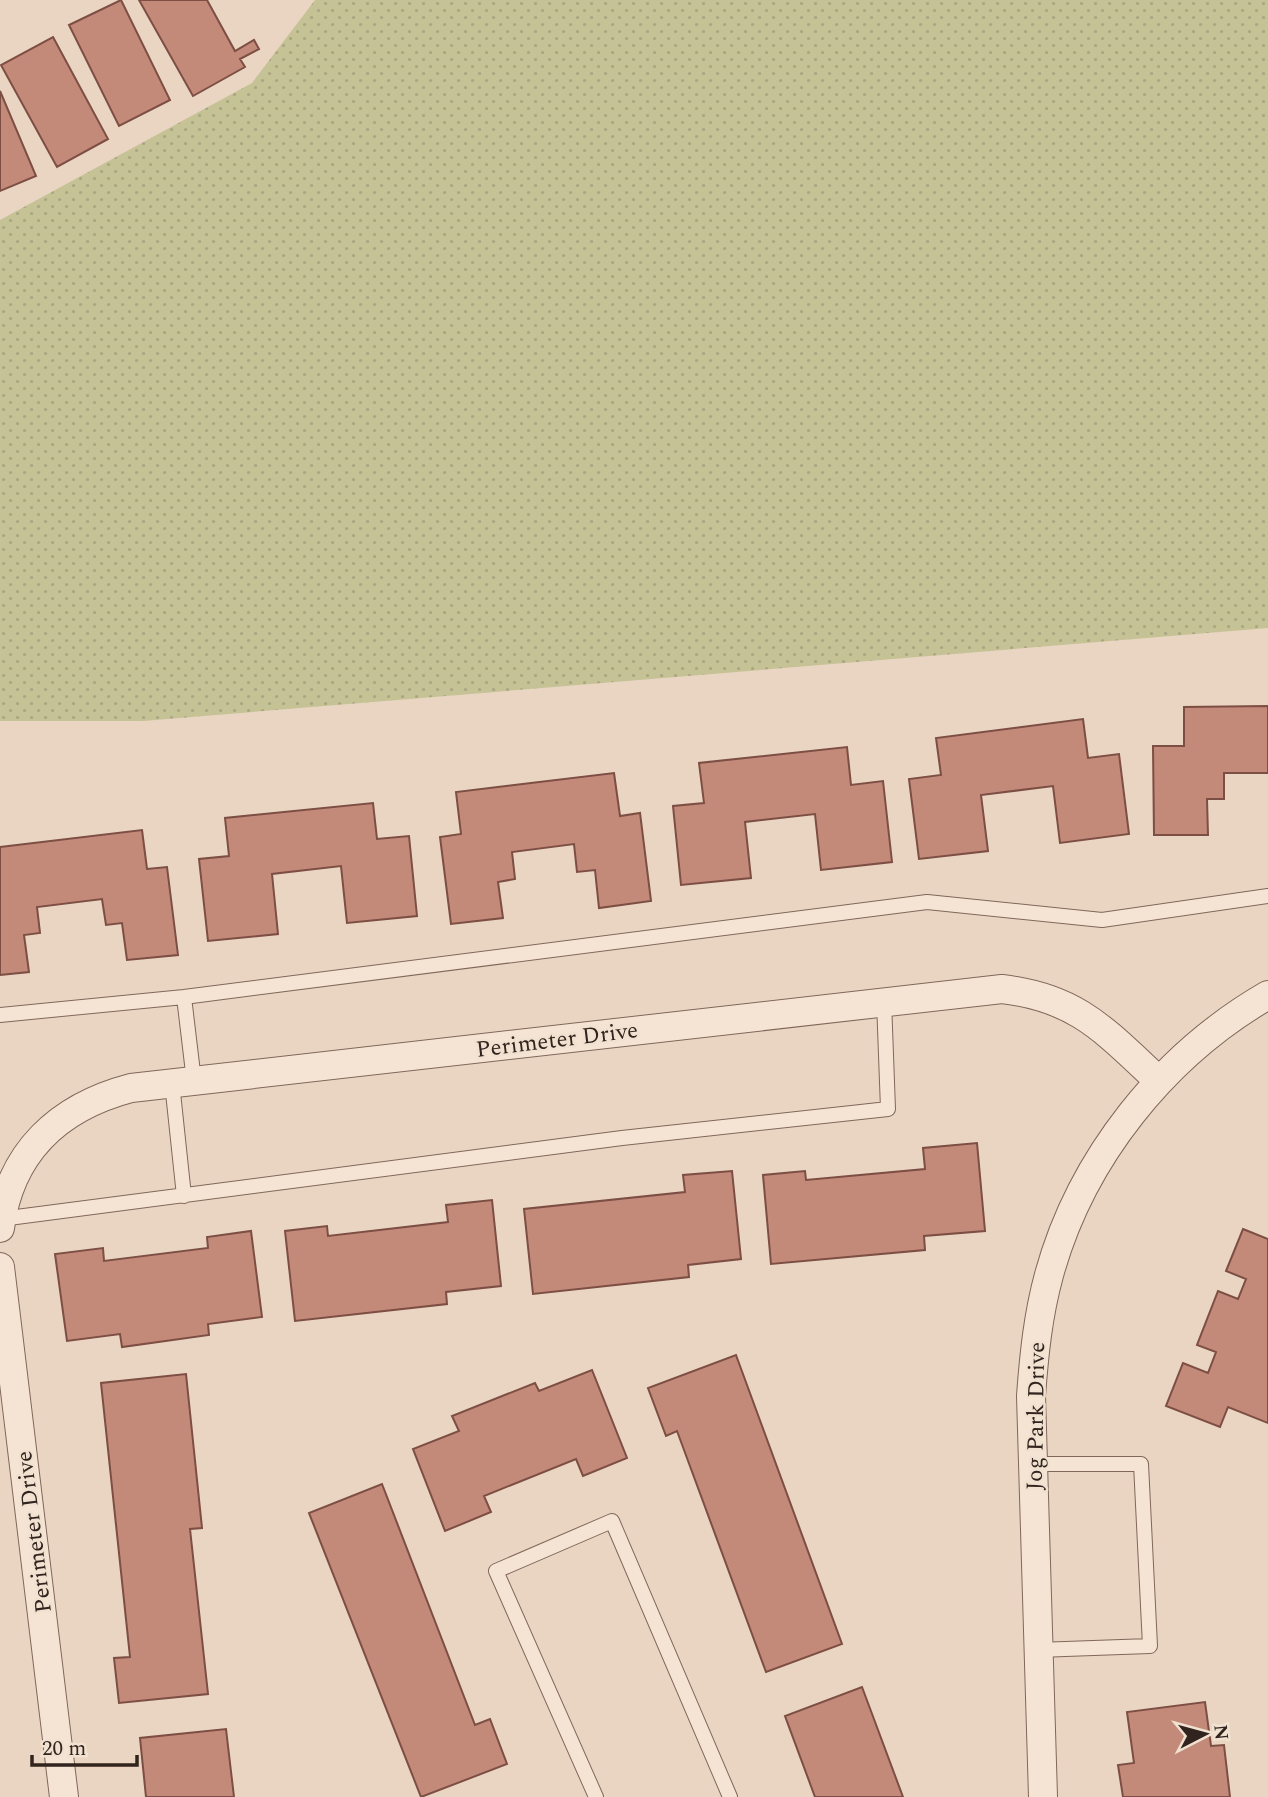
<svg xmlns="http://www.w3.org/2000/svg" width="1268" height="1797" font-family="Spectral,serif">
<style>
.grass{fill:url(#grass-dots)}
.building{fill:#c38a7a;stroke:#7d4e43;stroke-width:2}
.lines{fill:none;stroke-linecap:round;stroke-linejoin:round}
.lane-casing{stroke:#80675a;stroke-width:16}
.street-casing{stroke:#80675a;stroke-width:30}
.lane{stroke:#f5e4d3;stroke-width:14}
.street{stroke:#f5e4d3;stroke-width:28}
.labels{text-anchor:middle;stroke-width:5;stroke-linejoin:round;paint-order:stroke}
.street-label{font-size:23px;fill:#31231d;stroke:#f1e1d0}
</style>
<defs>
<pattern id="grass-dots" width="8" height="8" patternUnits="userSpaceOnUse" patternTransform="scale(1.75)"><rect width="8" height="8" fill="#c5c296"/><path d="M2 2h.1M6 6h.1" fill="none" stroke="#aaa681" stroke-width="1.8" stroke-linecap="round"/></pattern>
</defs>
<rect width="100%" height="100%" fill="#e9d5c1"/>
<path class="grass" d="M 315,0 L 1268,0 L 1268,628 L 143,721 L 0,721 L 0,220 L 252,83 Z"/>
<path class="building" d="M 121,0 L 170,100 L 119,126 L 69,25 Z
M 139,0 L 207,0 L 235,51 L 254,40 L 259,49 L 240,59 L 245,67 L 193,96 Z
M 53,37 L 108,139 L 57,167 L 1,65 Z
M 0,91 L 36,176 L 0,191 Z
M 1268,706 L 1268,773 L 1224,773 L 1224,799 L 1207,799 L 1208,835 L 1154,835 L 1153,746 L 1184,746 L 1184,707 Z
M 1083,719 L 1088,758 L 1119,754 L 1129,834 L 1060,843 L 1053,786 L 981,795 L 988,851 L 919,859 L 909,779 L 941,775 L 936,738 Z
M 847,747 L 851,785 L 883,781 L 892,862 L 821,870 L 815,814 L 745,822 L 751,878 L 681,885 L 673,806 L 704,803 L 699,763 Z
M 614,773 L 620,816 L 640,813 L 651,901 L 599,908 L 595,870 L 577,872 L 574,844 L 512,852 L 515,879 L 498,882 L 503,918 L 451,924 L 440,837 L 461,834 L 456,792 Z
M 373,803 L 377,839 L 409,836 L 417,916 L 347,923 L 341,866 L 272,874 L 278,934 L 208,941 L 199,859 L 229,856 L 225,818 Z
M 142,830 L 147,869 L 167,867 L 178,955 L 127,960 L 122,923 L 106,925 L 102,899 L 37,907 L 40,933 L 24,935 L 29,972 L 0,975 L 0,847 Z
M 977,1143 L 985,1231 L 924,1236 L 925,1250 L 771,1264 L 763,1175 L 805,1171 L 806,1180 L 925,1169 L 923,1148 Z
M 732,1171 L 741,1259 L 688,1265 L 689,1277 L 533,1294 L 524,1209 L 685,1192 L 683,1175 Z
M 492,1200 L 501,1286 L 446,1292 L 447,1304 L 295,1321 L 285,1231 L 327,1226 L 328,1236 L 448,1222 L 446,1205 Z
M 1243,1229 L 1268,1239 L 1268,1423 L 1228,1407 L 1220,1427 L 1166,1406 L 1183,1363 L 1208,1373 L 1216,1352 L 1197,1345 L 1218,1291 L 1238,1299 L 1246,1279 L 1226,1271 Z
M 251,1231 L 262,1317 L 208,1324 L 209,1335 L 122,1347 L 120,1334 L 67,1341 L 55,1254 L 103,1248 L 104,1261 L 208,1248 L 207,1237 Z
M 736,1355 L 842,1644 L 766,1672 L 677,1431 L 666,1436 L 648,1388 Z
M 592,1370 L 627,1458 L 583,1476 L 576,1459 L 484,1496 L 491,1512 L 445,1531 L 413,1449 L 459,1431 L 452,1416 L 535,1383 L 539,1391 Z
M 186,1374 L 202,1528 L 190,1529 L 208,1694 L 119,1703 L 114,1658 L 130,1657 L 101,1383 Z
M 382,1484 L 475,1725 L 490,1719 L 507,1764 L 421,1797 L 309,1513 Z
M 862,1687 L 903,1797 L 815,1797 L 785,1716 Z
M 1205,1702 L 1211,1746 L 1224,1745 L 1230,1797 L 1123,1797 L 1118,1765 L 1134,1763 L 1127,1712 Z
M 226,1729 L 234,1797 L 146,1797 L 140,1738 Z"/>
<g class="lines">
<g class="lane-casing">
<path id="lane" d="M 184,997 L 194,1081
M 0,1015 L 184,997 L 927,902 L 1102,920 L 1268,896
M 172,1083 L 184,1196
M 1,1219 L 622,1138 L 888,1109 L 884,1001
M 1032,1464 L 1141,1464 L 1150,1646 L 1037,1650
M 596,1797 L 496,1571 L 612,1521 L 730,1797"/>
</g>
<g class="street-casing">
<path id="street" d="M 0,1228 C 10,1152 59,1107 131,1088 L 1002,989 C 1078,998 1105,1031 1159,1081
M 0,1267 L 64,1797
M 1043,1797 L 1031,1396 C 1034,1355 1038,1315 1049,1275 C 1081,1158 1164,1055 1268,995"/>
</g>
<use href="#lane" class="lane"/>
<use href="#street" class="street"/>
</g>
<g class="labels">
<g class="street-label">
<text transform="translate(557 1039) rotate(-7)" y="8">Perimeter Drive</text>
<text transform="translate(1035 1416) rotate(-89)" y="8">Jog Park Drive</text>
<text transform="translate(33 1532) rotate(-97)" y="8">Perimeter Drive</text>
</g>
</g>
<g transform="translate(1205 1734) rotate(84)" stroke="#f1e1d0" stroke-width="5" paint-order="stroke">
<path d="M0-5L12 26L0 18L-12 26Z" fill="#31231d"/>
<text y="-10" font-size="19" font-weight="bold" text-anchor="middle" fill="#31231d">N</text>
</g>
<path d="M32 1755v10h105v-10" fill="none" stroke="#31231d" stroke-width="3.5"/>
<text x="42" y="1755" font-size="21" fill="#31231d" stroke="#f1e1d0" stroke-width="5" paint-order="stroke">20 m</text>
</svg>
